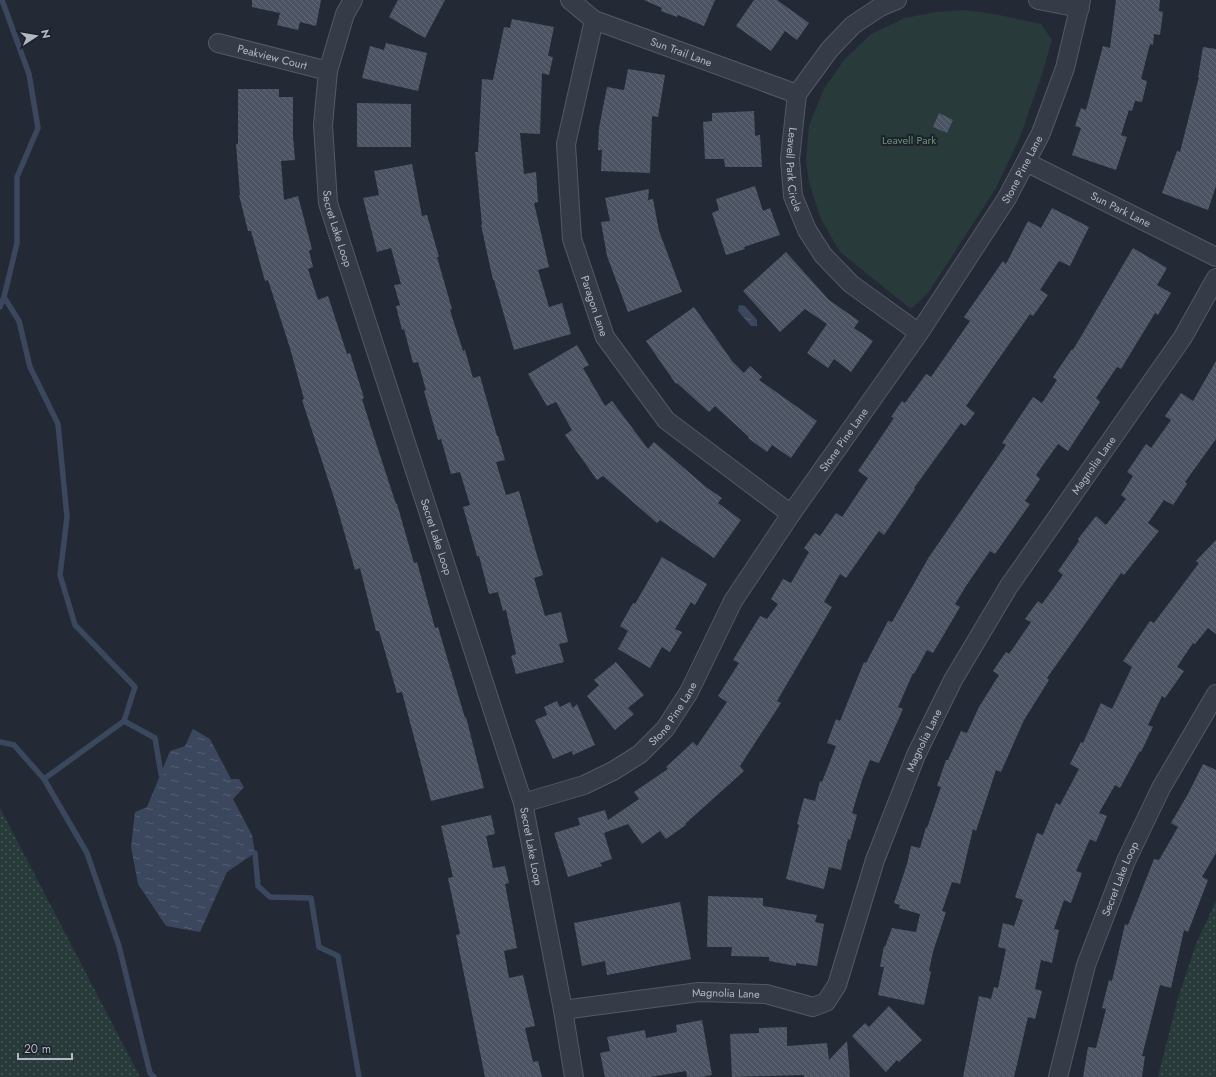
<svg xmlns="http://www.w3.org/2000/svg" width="1216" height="1077" font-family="Jost,sans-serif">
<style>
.grass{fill:url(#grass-dots)}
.green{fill:#293a3b}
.water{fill:url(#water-ripples)}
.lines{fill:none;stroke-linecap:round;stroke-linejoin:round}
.stream{stroke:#3a475d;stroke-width:5.5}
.building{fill:url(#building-back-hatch)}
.minor-casing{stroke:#545a64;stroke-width:20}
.minor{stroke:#363c47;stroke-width:18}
.labels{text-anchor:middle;stroke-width:4;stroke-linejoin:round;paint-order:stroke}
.street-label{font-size:11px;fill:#b1b7c3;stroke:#1c212b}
.park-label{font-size:11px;fill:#6b9177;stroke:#1c212b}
</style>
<defs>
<pattern id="grass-dots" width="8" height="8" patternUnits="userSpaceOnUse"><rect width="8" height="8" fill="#293a3b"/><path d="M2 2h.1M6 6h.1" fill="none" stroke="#465456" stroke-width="1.8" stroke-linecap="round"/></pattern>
<pattern id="water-ripples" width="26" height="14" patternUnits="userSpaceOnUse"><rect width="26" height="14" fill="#3a475d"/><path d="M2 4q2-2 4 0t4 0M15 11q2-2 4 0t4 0" fill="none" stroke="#545f73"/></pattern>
<pattern id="building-back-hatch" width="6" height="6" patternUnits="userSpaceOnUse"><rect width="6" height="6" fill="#4c5362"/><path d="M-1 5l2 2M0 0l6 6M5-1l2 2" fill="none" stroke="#636a77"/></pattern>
</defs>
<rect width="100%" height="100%" fill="#232a36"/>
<path class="grass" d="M 0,808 L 140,1077 L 0,1077 Z
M 1216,901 L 1216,1077 L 1158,1077 L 1178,998 L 1196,944 Z"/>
<path class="green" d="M 964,10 L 994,14 L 1041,24 L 1052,40 L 1040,80 L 1020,137 L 996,188 L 928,293 L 911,309 L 840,252 L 821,219 L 809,182 L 806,160 L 809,125 L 824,89 L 844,60 L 871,34 L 905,18 L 936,12 Z"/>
<path class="water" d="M 739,305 L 745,306 L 757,320 L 757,326 L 751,326 L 738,311 Z
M 193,729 L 210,739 L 231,779 L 239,779 L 244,787 L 233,799 L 252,835 L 255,853 L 227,872 L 200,932 L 166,926 L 138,884 L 131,847 L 135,812 L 147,807 L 170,751 L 185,746 Z"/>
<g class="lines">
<path class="stream" d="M 2,0 L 29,74 L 38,128 L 17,177 L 17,243 L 4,297 L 19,321 L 30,367 L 58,424 L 67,517 L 60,575 L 75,625 L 135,687 L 124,721 L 44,779 L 87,853 L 119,946 L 150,1073 L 154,1077
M 0,307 L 4,297
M 124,721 L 155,738 L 161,774
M 0,742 L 14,745 L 44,779
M 255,853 L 258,886 L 270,897 L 311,898 L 319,947 L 338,956 L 359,1077"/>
</g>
<path class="building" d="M 252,0 L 321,0 L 316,26 L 300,22 L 298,30 L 277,25 L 280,13 L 252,7 Z
M 398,0 L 445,0 L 425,38 L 389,17 Z
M 644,0 L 715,0 L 704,26 L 678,15 L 677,17 L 661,11 L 662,8 Z
M 754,0 L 777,0 L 809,23 L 797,40 L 785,31 L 771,51 L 736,26 Z
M 1116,0 L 1160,0 L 1159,11 L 1163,12 L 1160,35 L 1154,34 L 1153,45 L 1150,44 L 1141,79 L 1147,81 L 1142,102 L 1135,101 L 1132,111 L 1129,110 L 1121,135 L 1127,137 L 1116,170 L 1072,155 L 1081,128 L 1075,126 L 1081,108 L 1086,110 L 1103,46 L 1110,48 Z
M 512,19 L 554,27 L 548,56 L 553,57 L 549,75 L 542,73 L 540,134 L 520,133 L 524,174 L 536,172 L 538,202 L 534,203 L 549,267 L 538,270 L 549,307 L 562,303 L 571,334 L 514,350 L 494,280 L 493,280 L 481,225 L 482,225 L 475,152 L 478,152 L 482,79 L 493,80 L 504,27 L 510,28 Z
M 386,43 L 427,53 L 418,91 L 362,78 L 370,46 L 384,50 Z
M 1203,47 L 1216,49 L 1216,186 L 1208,210 L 1162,193 L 1177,151 L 1180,152 L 1199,77 L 1198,77 Z
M 628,69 L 665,75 L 658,117 L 652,116 L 650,173 L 601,171 L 602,150 L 598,150 L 599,128 L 607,87 L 624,90 Z
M 238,89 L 279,89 L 279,97 L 293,97 L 293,137 L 295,160 L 281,161 L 284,200 L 298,196 L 312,249 L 309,251 L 313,267 L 308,269 L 318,300 L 328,296 L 347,354 L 350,353 L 364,398 L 362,399 L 374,437 L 396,504 L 397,504 L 414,563 L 417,562 L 435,628 L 438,627 L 465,718 L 466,717 L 484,788 L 431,801 L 402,692 L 397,693 L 379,631 L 376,631 L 360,568 L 355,570 L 337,507 L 302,400 L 304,399 L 290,348 L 268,280 L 265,281 L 251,231 L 248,231 L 239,195 L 240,195 L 236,144 L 238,144 Z
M 357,103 L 411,104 L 411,147 L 357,147 Z
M 754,111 L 755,136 L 760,135 L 762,167 L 725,167 L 724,159 L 705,159 L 703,122 L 712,121 L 712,113 Z
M 939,113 L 953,120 L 947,133 L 933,127 Z
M 412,164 L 422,216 L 427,215 L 439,257 L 437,257 L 452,309 L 450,310 L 463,351 L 465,350 L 473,378 L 480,376 L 497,436 L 498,436 L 505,460 L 496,462 L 506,495 L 519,491 L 536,552 L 543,575 L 534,578 L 545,616 L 561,612 L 568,642 L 559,644 L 564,662 L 516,674 L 511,656 L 516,654 L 506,610 L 503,611 L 498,592 L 489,594 L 479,556 L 477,556 L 463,507 L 470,505 L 460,472 L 451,474 L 441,439 L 438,440 L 424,391 L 426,390 L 418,362 L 413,363 L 404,329 L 402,330 L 396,306 L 400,305 L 394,285 L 401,284 L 391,248 L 377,252 L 363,198 L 379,195 L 374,171 Z
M 755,186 L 763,211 L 770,208 L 780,235 L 744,247 L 745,249 L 726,255 L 712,213 L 719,210 L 716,199 Z
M 649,189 L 648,200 L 653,199 L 659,231 L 682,292 L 628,312 L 607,256 L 601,222 L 610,221 L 605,198 Z
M 1052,208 L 1089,227 L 1070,266 L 1059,261 L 1040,290 L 1048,295 L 1033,316 L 1030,314 L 966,406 L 975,413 L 965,426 L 961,423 L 914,488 L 915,489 L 884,535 L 879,531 L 846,578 L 840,574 L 824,602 L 832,607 L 777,701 L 781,703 L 740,766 L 744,771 L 685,824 L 686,825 L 666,839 L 660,831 L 642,844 L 628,824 L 604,833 L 612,859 L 600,863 L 602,866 L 568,877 L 554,833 L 580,825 L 578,818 L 605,810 L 608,820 L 639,799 L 634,792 L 668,769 L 666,767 L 693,742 L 697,746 L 727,702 L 718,696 L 739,663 L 733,660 L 760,616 L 767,619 L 778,604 L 771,599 L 783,579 L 791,583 L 809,552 L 804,548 L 815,533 L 820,536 L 836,513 L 842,517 L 868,478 L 858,471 L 894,418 L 891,417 L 902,401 L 905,403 L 926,374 L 931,377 L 970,321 L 964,317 L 1003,261 L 1006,264 L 1028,221 L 1041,228 Z
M 1133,248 L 1167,268 L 1157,285 L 1171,293 L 1158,315 L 1155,313 L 1121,369 L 1117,367 L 1096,398 L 1100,402 L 1068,451 L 1058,444 L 1036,475 L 1040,479 L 1025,501 L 1030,504 L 995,554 L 990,551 L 966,586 L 955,604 L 960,607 L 933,653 L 927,650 L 914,674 L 913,673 L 898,707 L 903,709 L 879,763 L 870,760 L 862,780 L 852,813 L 857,815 L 850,840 L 848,839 L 841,870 L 829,867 L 824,889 L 786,879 L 799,825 L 797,824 L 804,798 L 815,801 L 820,781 L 822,782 L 836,746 L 827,743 L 836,719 L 840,721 L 864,662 L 866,663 L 888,621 L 892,622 L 929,557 L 1006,445 L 1002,443 L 1033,397 L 1042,403 L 1057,380 L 1053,377 L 1072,349 L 1073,350 Z
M 786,252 L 829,300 L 859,321 L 854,328 L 873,341 L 851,372 L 834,359 L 828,368 L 807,353 L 827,324 L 805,309 L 780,332 L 743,291 Z
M 694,307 L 732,361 L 744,373 L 750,366 L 762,377 L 759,380 L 817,421 L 791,458 L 772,445 L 767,452 L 748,438 L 749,437 L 715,406 L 709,412 L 677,383 L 676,384 L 646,341 Z
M 577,345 L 589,365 L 583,368 L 605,406 L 612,401 L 648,449 L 654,442 L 706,487 L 722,498 L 718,503 L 741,520 L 714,558 L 660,520 L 657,523 L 603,476 L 597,480 L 565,435 L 572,430 L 556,402 L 547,406 L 528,374 Z
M 1216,361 L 1216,439 L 1185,482 L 1187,484 L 1173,505 L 1164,500 L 1148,523 L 1159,531 L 1124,575 L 1121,573 L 1047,678 L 1049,680 L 1024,720 L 1001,772 L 996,770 L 976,831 L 973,829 L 960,884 L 952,882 L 942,911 L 946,912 L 933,952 L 929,971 L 931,972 L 924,1005 L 878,995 L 884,967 L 880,967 L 884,946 L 885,947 L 892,928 L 916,932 L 920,914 L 899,908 L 900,905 L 894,903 L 907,864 L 911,846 L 920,848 L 926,827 L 927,828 L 941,787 L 937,786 L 946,760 L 948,760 L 961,731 L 967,733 L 979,707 L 999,675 L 993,671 L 1006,652 L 1009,654 L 1031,622 L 1025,619 L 1038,601 L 1042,604 L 1063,575 L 1058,571 L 1079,541 L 1078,539 L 1096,516 L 1106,525 L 1126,499 L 1121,495 L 1133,476 L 1127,472 L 1146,444 L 1151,448 L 1171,420 L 1165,416 L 1181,393 L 1193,401 Z
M 1216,540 L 1216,634 L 1208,628 L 1195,644 L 1193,643 L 1177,667 L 1184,671 L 1165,698 L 1162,696 L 1148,725 L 1153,727 L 1141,752 L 1140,751 L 1120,788 L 1115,785 L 1099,813 L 1107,816 L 1096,842 L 1090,839 L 1076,871 L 1082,873 L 1071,903 L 1064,900 L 1054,929 L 1059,930 L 1052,963 L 1041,960 L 1035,989 L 1042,991 L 1035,1019 L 1028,1017 L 1014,1077 L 963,1077 L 979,996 L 991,999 L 994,987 L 998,988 L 1006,949 L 998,947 L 1003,923 L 1014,926 L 1023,900 L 1015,897 L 1037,833 L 1043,835 L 1056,803 L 1060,805 L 1079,769 L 1070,764 L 1081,742 L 1083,743 L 1101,703 L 1112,709 L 1132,667 L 1123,661 L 1150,621 L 1154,623 L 1199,563 L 1196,561 Z
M 662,557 L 707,584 L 695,605 L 691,602 L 675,629 L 682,632 L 670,652 L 662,647 L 650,668 L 618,649 L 628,631 L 620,626 L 633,603 L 635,604 Z
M 616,662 L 644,695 L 628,708 L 634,714 L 615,730 L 587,696 L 599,685 L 594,680 Z
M 557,701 L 560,707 L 570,702 L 573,708 L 577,704 L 595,745 L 573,755 L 572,751 L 553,759 L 535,720 L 547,715 L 544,707 Z
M 1203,764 L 1216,770 L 1216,853 L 1202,877 L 1208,880 L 1188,932 L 1184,930 L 1171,988 L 1160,985 L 1142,1056 L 1145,1056 L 1142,1077 L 1083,1077 L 1088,1047 L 1096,1048 L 1106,1009 L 1102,1008 L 1109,980 L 1112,981 L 1125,924 L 1128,925 L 1154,859 L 1159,860 L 1178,827 L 1171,823 L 1188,794 Z
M 491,815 L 495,834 L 486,836 L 493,868 L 505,866 L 509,883 L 505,884 L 517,948 L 504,951 L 509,978 L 523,975 L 535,1026 L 525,1028 L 533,1062 L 538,1061 L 542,1077 L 485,1077 L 456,935 L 460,934 L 448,878 L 453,877 L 441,826 Z
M 708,896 L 763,898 L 763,906 L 817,915 L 815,922 L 824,924 L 817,966 L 796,963 L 796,966 L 769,961 L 769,957 L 731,956 L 732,947 L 707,947 Z
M 680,902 L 691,959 L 607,975 L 605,961 L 582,966 L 574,923 Z
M 889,1006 L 922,1040 L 899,1062 L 897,1060 L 886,1072 L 852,1036 L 865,1023 L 869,1027 Z
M 702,1020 L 712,1075 L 702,1077 L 687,1077 L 686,1071 L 650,1077 L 605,1077 L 600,1053 L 610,1051 L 607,1037 L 645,1030 L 646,1038 L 677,1032 L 676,1025 Z
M 787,1027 L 787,1046 L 827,1043 L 829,1060 L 847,1041 L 850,1077 L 804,1077 L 804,1075 L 732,1077 L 730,1034 L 759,1033 L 759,1028 Z"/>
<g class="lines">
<g class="minor-casing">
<g id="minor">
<path id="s1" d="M 353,0 L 345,14 L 328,71 L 323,125 L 328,203 L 523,803 L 563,1010 L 574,1077"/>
<path id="s2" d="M 570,0 L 594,20 L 797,94"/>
<path id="s3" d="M 897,0 L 880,7 L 853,25 L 830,49 L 797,94 L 790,159 L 793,196 L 807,230 L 823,255 L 851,284 L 919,333"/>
<path d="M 1038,0 L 1080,8"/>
<path id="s4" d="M 594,20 L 566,144 L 572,239 L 605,337 L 666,420 L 791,514"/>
<path id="s5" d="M 218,43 L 328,71"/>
<path id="s6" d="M 1026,162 L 1216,257"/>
<path id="s7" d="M 523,803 L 584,785 L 613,771 L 640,754 L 665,729 L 689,692 L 733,601 L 791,514 L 919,333 L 1007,198 L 1041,133 L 1065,68 L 1081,0"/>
<path id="s8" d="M 563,1010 L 699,992 L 766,994 L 813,1007 L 826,1002 L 837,985 L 875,860 L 916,755 L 953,680 L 1009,586 L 1183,337 L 1216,278"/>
<path id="s9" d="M 1058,1077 L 1086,965 L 1126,861 L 1161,788 L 1216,694"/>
</g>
</g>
<use href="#minor" class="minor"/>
</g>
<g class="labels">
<g class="street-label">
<text dy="4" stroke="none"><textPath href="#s2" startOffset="124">Sun Trail Lane</textPath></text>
<text dy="4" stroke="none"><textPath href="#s5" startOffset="56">Peakview Court</textPath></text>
<text dy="4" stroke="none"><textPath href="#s3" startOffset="216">Leavell Park Circle</textPath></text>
<text dy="4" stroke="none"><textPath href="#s7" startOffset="828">Stone Pine Lane</textPath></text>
<text dy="4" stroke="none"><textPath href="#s6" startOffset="106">Sun Park Lane</textPath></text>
<text dy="4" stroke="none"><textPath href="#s1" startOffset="235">Secret Lake Loop</textPath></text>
<text dy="4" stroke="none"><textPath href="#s4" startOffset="293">Paragon Lane</textPath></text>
<text dy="4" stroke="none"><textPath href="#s7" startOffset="504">Stone Pine Lane</textPath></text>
<text dy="4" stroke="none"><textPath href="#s8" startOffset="871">Magnolia Lane</textPath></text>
<text dy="4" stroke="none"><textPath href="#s1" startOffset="559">Secret Lake Loop</textPath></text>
<text dy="4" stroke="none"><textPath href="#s7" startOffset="180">Stone Pine Lane</textPath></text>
<text dy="4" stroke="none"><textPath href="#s8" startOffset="547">Magnolia Lane</textPath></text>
<text dy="4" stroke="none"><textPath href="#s1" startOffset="883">Secret Lake Loop</textPath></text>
<text dy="4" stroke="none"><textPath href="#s9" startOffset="208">Secret Lake Loop</textPath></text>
<text dy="4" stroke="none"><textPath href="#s8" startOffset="164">Magnolia Lane</textPath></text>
</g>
<g class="park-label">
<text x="909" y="144">Leavell Park</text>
</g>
</g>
<g transform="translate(36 36) rotate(78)" stroke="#1c212b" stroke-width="3" paint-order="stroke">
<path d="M0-3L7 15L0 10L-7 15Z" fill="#b1b7c3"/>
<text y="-6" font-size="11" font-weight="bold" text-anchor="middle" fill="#b1b7c3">N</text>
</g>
<path d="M18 1053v6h54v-6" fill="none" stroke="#b1b7c3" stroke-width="2"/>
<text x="24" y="1053" font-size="12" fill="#b1b7c3" stroke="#1c212b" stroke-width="3" paint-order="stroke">20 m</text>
</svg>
